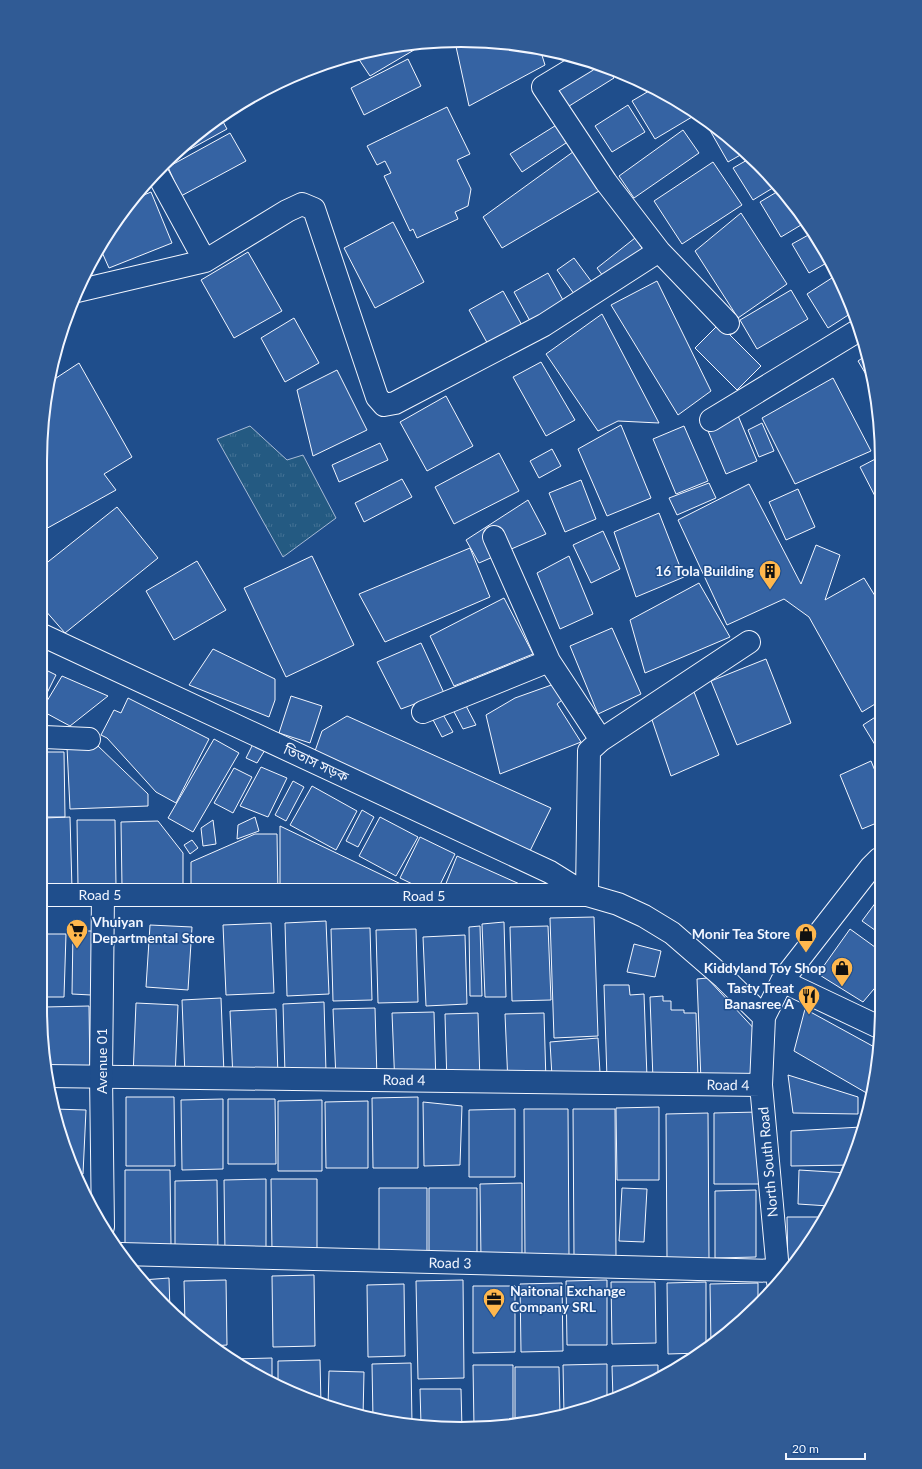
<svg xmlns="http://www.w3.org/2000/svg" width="922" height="1469" font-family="Lato,'Noto Sans Bengali',sans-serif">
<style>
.grass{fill:url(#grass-tufts);stroke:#a8bbd7}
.building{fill:#3563a3;stroke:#f2f6ff}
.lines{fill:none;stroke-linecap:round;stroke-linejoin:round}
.street-casing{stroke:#f2f6ff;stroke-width:24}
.secondary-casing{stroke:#f2f6ff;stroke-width:24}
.street{stroke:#1f4e8c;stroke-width:22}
.secondary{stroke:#1f4e8c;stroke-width:22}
.labels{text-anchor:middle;stroke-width:3;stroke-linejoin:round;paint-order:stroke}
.poi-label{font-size:14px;font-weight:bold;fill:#f2f6ff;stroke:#1f4e8c;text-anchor:end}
.street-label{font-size:14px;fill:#f2f6ff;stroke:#1f4e8c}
.rim{fill:none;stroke:#f2f6ff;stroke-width:2}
</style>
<defs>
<pattern id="grass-tufts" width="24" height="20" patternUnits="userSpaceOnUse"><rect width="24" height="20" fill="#245a82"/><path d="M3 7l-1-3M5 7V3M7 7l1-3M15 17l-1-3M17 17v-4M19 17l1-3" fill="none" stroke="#447295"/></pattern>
</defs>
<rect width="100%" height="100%" fill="#1f4e8c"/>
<path class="grass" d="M 250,426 L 287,460 L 303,455 L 336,518 L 283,557 L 217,439 Z"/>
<path class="building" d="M 489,41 L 540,49 L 545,65 L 469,106 L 455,42 Z
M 409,43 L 414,50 L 370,76 L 356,55 Z
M 408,59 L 421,86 L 364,115 L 351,88 Z
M 596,64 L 608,69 L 614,78 L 566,108 L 555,90 Z
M 654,88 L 697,114 L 655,139 L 632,101 Z
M 628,105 L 645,132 L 612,152 L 595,126 Z
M 447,107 L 470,154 L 457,160 L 471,189 L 468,206 L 455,212 L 458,219 L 417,238 L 413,229 L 410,231 L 384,176 L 391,173 L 385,161 L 377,165 L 367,146 Z
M 221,118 L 227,129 L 167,162 L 184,144 Z
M 704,120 L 705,120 L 717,127 L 744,153 L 728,162 Z
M 558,124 L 569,141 L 522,172 L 510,154 Z
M 683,130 L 699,153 L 634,198 L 619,176 Z
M 230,133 L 246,161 L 181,196 L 168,167 Z
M 577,149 L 599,191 L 502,248 L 483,217 Z
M 749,159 L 776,186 L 753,200 L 733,168 Z
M 713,162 L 742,205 L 682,244 L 654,201 Z
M 780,190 L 795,205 L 806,222 L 781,237 L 760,202 Z
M 151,192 L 172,243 L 109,268 L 101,250 L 127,205 L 132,200 Z
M 741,213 L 787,284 L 738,318 L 695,251 Z
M 393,222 L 424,282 L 375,308 L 344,248 Z
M 812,233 L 830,261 L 809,273 L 792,244 Z
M 635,238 L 644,251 L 606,280 L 597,268 Z
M 248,252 L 282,311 L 234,338 L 201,280 Z
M 574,258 L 594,285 L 577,298 L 557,270 Z
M 548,273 L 569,311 L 535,330 L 514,292 Z
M 838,274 L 853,312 L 828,328 L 807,294 Z
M 657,281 L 711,391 L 678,415 L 611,305 Z
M 791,290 L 808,319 L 757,349 L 740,320 Z
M 503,291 L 524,329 L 490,348 L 469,310 Z
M 602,314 L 659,423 L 618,421 L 598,431 L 546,354 Z
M 294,318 L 319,363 L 285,382 L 261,338 Z
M 719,324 L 761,366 L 737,390 L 695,348 Z
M 868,354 L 874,388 L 858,361 Z
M 541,362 L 575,420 L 546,436 L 513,377 Z
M 79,363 L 132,457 L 104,474 L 116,490 L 44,530 L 44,406 L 50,382 Z
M 337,370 L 367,430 L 313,456 L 297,390 Z
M 833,378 L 871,451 L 795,484 L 762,418 Z
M 446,396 L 473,446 L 427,471 L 400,422 Z
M 734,406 L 757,461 L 726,474 L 703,419 Z
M 762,423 L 774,451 L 759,457 L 748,430 Z
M 621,425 L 651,498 L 607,516 L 578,449 Z
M 684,426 L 708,481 L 676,494 L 653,439 Z
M 380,443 L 388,460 L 339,482 L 332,465 Z
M 552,449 L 561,466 L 539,478 L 530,461 Z
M 499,453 L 519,491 L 454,524 L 435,487 Z
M 881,456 L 881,501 L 878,502 L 860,467 Z
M 402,479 L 412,497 L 364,522 L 355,503 Z
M 581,480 L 596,519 L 565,532 L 549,493 Z
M 709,483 L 716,498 L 677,515 L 669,498 Z
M 749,484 L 801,584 L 816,545 L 840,555 L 825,600 L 864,578 L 880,604 L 880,701 L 862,712 L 809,617 L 784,599 L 727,625 L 678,520 Z
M 798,489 L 815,527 L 786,540 L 769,502 Z
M 528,500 L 546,534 L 479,563 L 466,540 Z
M 117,507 L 158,558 L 65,633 L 44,609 L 44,565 Z
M 659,513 L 684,577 L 636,597 L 614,532 Z
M 603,531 L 620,569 L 591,583 L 573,545 Z
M 470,548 L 490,597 L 385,642 L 359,594 Z
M 312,556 L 354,645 L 286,677 L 244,588 Z
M 569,556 L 593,614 L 560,629 L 537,573 Z
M 197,561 L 226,610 L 174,640 L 146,591 Z
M 699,583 L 730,637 L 645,673 L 630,620 Z
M 504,598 L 533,654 L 454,686 L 430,636 Z
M 612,628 L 641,694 L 598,714 L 570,646 Z
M 421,643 L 444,693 L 401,709 L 377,662 Z
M 213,649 L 275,679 L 275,700 L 269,717 L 189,685 Z
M 766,659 L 791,723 L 737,745 L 711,681 Z
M 44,669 L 56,675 L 44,699 Z
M 62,676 L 108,696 L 70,726 L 44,712 L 44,706 Z
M 557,683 L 566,697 L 557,704 L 581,742 L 500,774 L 486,715 L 515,698 Z
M 694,692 L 719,755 L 671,776 L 649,711 Z
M 291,696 L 322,706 L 310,743 L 279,733 Z
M 128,698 L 209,739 L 176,803 L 156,792 L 107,738 L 101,735 L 114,710 L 121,713 Z
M 464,702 L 476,725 L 463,729 L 452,708 Z
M 441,711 L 453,732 L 442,737 L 431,716 Z
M 880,714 L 880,753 L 863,725 Z
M 347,716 L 551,808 L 529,853 L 315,751 L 322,731 Z
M 214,739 L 239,753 L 193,832 L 168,818 Z
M 253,744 L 265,750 L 257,763 L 246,758 Z
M 97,745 L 148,794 L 148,806 L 70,809 L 67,747 Z
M 44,752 L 64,752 L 65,817 L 44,817 Z
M 871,761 L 880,783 L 879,822 L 862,829 L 840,775 Z
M 261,767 L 287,778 L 268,817 L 240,806 Z
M 234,768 L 252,777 L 233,813 L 214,803 Z
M 293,781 L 304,787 L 286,821 L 275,815 Z
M 312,786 L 357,811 L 336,850 L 290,825 Z
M 362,810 L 374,817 L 358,847 L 346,841 Z
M 70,817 L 72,889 L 44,890 L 44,818 Z
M 255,817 L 259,831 L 237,839 L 238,825 Z
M 380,817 L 418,837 L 396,876 L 359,856 Z
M 77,820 L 115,820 L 116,886 L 78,887 Z
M 213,820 L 216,844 L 203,846 L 201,828 Z
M 158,821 L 183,853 L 183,886 L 122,887 L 121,822 Z
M 280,826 L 405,886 L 280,893 Z
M 255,834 L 277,834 L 278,893 L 191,893 L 191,862 Z
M 420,837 L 455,854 L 435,895 L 400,878 Z
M 192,840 L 198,848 L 190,854 L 184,845 Z
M 457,856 L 533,890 L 443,891 Z
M 879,898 L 879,933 L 862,921 Z
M 594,917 L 598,1036 L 554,1038 L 550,918 Z
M 326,921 L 329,994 L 287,996 L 285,923 Z
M 504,922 L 506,997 L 485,997 L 482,924 Z
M 271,923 L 274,993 L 226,995 L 223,925 Z
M 150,925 L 192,927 L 188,990 L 146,987 Z
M 480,926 L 482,996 L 470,996 L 469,927 Z
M 548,926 L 551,1000 L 512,1001 L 510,927 Z
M 370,928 L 372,1000 L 333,1001 L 331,929 Z
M 416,929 L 418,1002 L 378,1003 L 376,930 Z
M 850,929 L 879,950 L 879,983 L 863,1002 L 818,974 Z
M 73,931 L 92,931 L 91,995 L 72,994 Z
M 47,934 L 66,934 L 64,997 L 46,997 Z
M 465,935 L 467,1004 L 426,1006 L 423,937 Z
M 634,944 L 661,951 L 655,977 L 627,972 Z
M 707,978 L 758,1033 L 757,1077 L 701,1081 L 697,979 Z
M 604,985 L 629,985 L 630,995 L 644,994 L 647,1078 L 607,1079 Z
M 663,996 L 663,1001 L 671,1001 L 671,1010 L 684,1010 L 684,1013 L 696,1013 L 698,1078 L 653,1080 L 650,997 Z
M 221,998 L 224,1074 L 185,1076 L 182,1000 Z
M 324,1002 L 326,1072 L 285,1074 L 283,1004 Z
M 136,1003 L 178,1005 L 175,1078 L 133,1076 Z
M 89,1006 L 90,1076 L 46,1072 L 45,1007 Z
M 375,1008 L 377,1078 L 336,1079 L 333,1009 Z
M 276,1009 L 278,1077 L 233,1079 L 230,1011 Z
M 805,1009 L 878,1049 L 878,1063 L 870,1095 L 794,1051 Z
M 434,1012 L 436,1085 L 395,1087 L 392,1013 Z
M 478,1013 L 480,1083 L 447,1085 L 445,1014 Z
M 544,1013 L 546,1082 L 508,1084 L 505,1014 Z
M 598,1038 L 600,1073 L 552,1077 L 550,1042 Z
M 788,1075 L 858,1097 L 858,1114 L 793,1113 Z
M 126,1097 L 174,1097 L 175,1166 L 126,1166 Z
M 418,1097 L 418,1168 L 373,1168 L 372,1098 Z
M 223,1099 L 223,1169 L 182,1170 L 181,1100 Z
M 228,1099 L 275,1099 L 276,1164 L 228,1164 Z
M 322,1100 L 322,1171 L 278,1171 L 278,1101 Z
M 368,1101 L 368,1168 L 326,1168 L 325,1102 Z
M 423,1102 L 462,1106 L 460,1165 L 424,1166 Z
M 659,1107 L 659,1180 L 617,1180 L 616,1108 Z
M 54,1109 L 86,1110 L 83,1174 L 77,1174 L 62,1143 Z
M 515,1109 L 515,1177 L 469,1177 L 469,1110 Z
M 524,1109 L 568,1109 L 569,1257 L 525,1257 Z
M 573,1109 L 615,1109 L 616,1257 L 574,1258 Z
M 759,1112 L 760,1184 L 714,1184 L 714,1113 Z
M 708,1113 L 709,1259 L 667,1259 L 666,1114 Z
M 861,1127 L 851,1165 L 791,1166 L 791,1131 Z
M 125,1170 L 170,1170 L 171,1245 L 125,1245 Z
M 799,1170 L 848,1173 L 829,1206 L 798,1204 Z
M 266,1179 L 266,1254 L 225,1254 L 224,1180 Z
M 271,1179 L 317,1179 L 317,1251 L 272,1252 Z
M 217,1180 L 218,1254 L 175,1254 L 175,1181 Z
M 522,1183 L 522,1259 L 481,1260 L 480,1184 Z
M 379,1188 L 427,1188 L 427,1260 L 379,1260 Z
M 429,1188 L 477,1188 L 477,1260 L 429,1261 Z
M 622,1188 L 647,1189 L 644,1242 L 619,1241 Z
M 756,1190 L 756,1257 L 715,1258 L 715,1191 Z
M 787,1217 L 822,1217 L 795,1264 L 788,1272 Z
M 314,1275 L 315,1346 L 273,1347 L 272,1276 Z
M 169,1278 L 170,1312 L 163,1306 L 142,1280 Z
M 226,1280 L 227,1345 L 211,1346 L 185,1324 L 184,1281 Z
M 463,1280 L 464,1378 L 418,1379 L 416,1281 Z
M 607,1280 L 607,1345 L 567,1345 L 566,1281 Z
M 611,1282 L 655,1282 L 656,1343 L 612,1344 Z
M 706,1282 L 706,1349 L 701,1353 L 668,1354 L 667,1283 Z
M 562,1283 L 563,1351 L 521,1352 L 520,1284 Z
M 758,1283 L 758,1304 L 739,1324 L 711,1346 L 710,1284 Z
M 404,1284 L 405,1356 L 368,1357 L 367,1285 Z
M 473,1286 L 515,1286 L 515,1352 L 473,1353 Z
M 272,1358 L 272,1384 L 232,1359 Z
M 320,1360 L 321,1405 L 278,1387 L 278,1361 Z
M 411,1363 L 412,1424 L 373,1419 L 372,1364 Z
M 607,1364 L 607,1401 L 570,1415 L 564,1415 L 563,1365 Z
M 473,1365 L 513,1365 L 513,1422 L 474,1427 Z
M 658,1365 L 658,1379 L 647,1386 L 613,1399 L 612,1366 Z
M 515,1367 L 559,1367 L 560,1416 L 515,1422 Z
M 329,1371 L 364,1372 L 363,1417 L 328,1407 Z
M 420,1389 L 461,1389 L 462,1429 L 421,1425 Z"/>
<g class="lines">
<g class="street-casing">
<path id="street" d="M 157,173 L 205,261
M 659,251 L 728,323
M 77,291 L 205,261 L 287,211 L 302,204 L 314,209 L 377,397 L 384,405 L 395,403 L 544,325 L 659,251 L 606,182 L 543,87 L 586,61
M 711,420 L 859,330
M 494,537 L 549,661 L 601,740
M 44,636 L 550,872 L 587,895
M 423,712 L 549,661
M 44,737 L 89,739
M 44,895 L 587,895 L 618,904 L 644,916 L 672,933 L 724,978 L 764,1017
M 587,895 L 589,751 L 601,740 L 749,642
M 782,981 L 879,1027
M 47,1076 L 761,1085
M 121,1254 L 778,1271
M 778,1282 L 778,1271 L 761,1085 L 764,1017 L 782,981 L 871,867 L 879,859"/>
</g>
<g class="secondary-casing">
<path id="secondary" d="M 103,895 L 101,1076 L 103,1227"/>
</g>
<use href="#street" class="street"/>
<use href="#secondary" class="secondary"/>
</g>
<defs>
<g id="building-pin" transform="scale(1.15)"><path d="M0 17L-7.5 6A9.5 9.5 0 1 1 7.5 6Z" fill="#ffb74d" stroke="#1f4e8c"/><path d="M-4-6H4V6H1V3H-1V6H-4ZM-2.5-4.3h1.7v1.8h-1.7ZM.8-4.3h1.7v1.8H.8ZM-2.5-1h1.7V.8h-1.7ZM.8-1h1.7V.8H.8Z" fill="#111"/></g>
<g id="supermarket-pin" transform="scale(1.15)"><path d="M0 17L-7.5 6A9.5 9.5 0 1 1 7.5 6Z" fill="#ffb74d" stroke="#1f4e8c"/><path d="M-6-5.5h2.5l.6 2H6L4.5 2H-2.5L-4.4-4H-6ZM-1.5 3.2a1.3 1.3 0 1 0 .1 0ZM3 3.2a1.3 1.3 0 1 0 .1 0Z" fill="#111"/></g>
<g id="shop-pin" transform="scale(1.15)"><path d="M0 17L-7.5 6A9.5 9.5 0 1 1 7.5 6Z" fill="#ffb74d" stroke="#1f4e8c"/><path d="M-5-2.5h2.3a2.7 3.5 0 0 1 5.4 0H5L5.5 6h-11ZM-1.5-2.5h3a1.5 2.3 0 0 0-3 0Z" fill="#111"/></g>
<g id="restaurant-pin" transform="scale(1.15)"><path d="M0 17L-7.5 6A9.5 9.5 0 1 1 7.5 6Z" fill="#ffb74d" stroke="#1f4e8c"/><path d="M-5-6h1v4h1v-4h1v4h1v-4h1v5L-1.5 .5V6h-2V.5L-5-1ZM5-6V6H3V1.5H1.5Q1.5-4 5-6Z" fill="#111"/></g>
<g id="office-pin" transform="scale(1.15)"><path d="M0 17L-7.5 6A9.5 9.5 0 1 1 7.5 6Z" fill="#ffb74d" stroke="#1f4e8c"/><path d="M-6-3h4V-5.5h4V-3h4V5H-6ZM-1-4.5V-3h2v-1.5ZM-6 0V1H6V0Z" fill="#111"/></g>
</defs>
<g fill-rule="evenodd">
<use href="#building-pin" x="770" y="571"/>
<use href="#supermarket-pin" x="77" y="930"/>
<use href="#shop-pin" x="806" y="934"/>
<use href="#shop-pin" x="842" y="968"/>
<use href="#restaurant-pin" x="809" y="996"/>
<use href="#office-pin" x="494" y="1299"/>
</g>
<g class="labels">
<g class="poi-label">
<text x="754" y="576">16 Tola Building</text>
<text x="92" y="927" text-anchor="start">Vhuiyan<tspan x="92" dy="16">Departmental Store</tspan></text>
<text x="790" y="939">Monir Tea Store</text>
<text x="826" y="973">Kiddyland Toy Shop</text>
<text x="794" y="993">Tasty Treat<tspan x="794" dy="16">Banasree A</tspan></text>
<text x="510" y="1296" text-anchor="start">Naitonal Exchange<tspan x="510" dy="16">Company SRL</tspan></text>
</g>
<g class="street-label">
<text transform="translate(316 763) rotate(25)" y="5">তিতাস সড়ক</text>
<text x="100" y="900">Road 5</text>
<text x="424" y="901">Road 5</text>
<text transform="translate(102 1061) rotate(-90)" y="5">Avenue 01</text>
<text transform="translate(404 1080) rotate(1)" y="5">Road 4</text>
<text transform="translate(728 1085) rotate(1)" y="5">Road 4</text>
<text transform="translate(768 1162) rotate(-95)" y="5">North South Road</text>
<text transform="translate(450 1263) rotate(1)" y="5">Road 3</text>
</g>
</g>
<path d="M0 0H922V1469H0ZM461 47H461A414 414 0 0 1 875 461V1008A414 414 0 0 1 461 1422H461A414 414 0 0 1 47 1008V461A414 414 0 0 1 461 47Z" fill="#305b95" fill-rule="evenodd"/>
<path class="rim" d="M461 47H461A414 414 0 0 1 875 461V1008A414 414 0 0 1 461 1422H461A414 414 0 0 1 47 1008V461A414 414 0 0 1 461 47Z"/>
<path d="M786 1453v6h79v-6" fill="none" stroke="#f2f6ff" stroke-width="2"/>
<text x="792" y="1453" font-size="12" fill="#f2f6ff" stroke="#1f4e8c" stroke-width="3" paint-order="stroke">20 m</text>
</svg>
